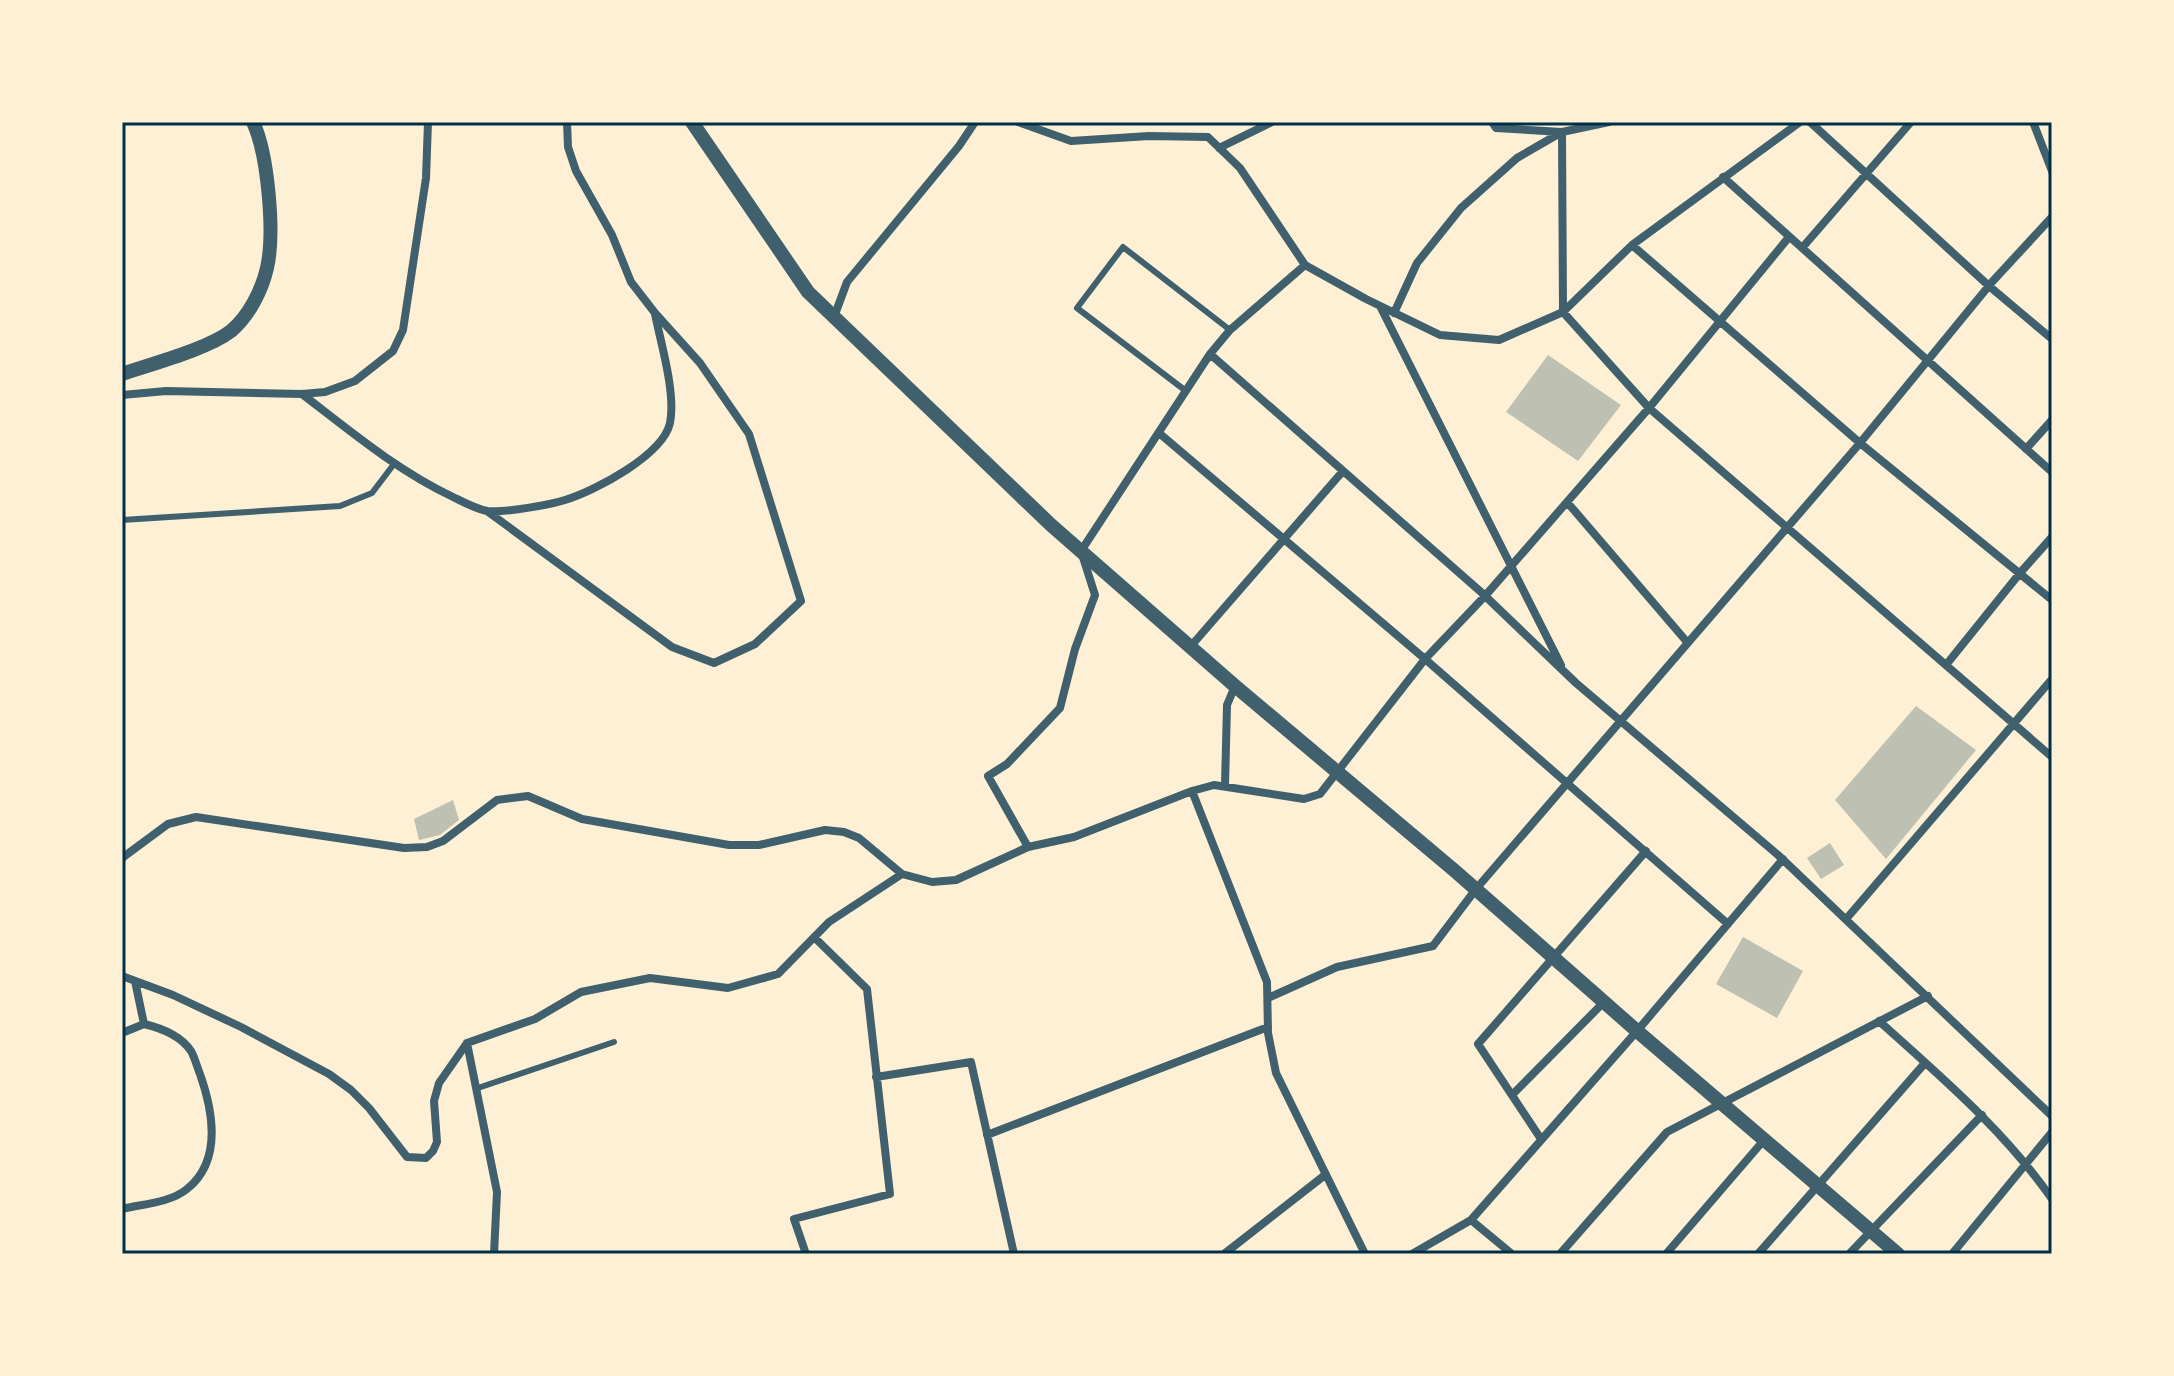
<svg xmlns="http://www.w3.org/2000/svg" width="2174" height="1376" font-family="Barlow,sans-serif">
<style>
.building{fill:#bec0b2}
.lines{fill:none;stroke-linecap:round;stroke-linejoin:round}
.service{stroke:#3f606c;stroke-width:6}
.minor{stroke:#3f606c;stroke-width:8}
.tertiary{stroke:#3f606c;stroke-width:14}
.neatline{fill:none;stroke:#003049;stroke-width:3}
</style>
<rect width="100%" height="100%" fill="#fdf0d5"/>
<path class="building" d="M 1548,355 L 1621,405 L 1578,461 L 1506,412 Z
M 1916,706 L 1976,750 L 1886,859 L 1835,800 Z
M 453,800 L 459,820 L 440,835 L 419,840 L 414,819 Z
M 1830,843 L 1844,865 L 1821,879 L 1807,858 Z
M 1743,937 L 1803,971 L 1777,1018 L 1716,984 Z"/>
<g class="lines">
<path class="service" d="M 1186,391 L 1077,308 L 1123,247 L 1230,330
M 122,520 L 340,506 L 372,493 L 394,464
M 478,1088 L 614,1042"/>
<path class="minor" d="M 1018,122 L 1071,141 L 1149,136 L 1208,137 L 1240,168 L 1305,265 L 1366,299 L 1440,335 L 1499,340 L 1563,312 L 1632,245 L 1800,122
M 1492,122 L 1496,128 L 1562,132 L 1563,312 L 1649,408 L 2052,757
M 1810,122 L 1989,286 L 2052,339
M 2033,122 L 2052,171
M 1219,148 L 1272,122
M 1723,177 L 2052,472
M 1632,245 L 1860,443 L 2052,600
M 1802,248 L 1911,122
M 1380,306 L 1561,665
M 1394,313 L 1417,263 L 1461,208 L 1517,158 L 1562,132 L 1609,122
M 834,317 L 847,282 L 959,146 L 975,122
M 1210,354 L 1481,592 L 1576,683 L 1778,855 L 2052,1116
M 302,394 C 350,431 398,471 453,497 C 463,502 476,509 487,511 C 503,513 549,505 565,500 C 595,491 663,455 670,423 C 676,393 661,344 655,314
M 122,395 L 166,391 L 302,394 L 325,392 L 355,381 L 393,351 L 403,330 L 426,178 L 428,122
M 1159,433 L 1425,659 L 1728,924
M 2026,449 L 2052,420
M 1567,502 L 1687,642
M 487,511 L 672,647 L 714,663 L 755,644 L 801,601 L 749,434 L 700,363 L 655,313 L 631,282 L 612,235 L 576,171 L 568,147 L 567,122
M 1191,646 L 1343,471
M 1946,665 L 2020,573 L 2052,537
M 1225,785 L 1227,705 L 1235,686
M 1192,791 L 1267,982 L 1268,1033 L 1276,1073 L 1365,1254
M 1028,847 L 1074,837 L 1192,791 L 1214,785 L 1304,799 L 1320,794 L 1425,659 L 1485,596 L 1649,408 L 1789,237
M 122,858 L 168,824 L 196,817 L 404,848 L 427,847 L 443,841 L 497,800 L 528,796 L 582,819 L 729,845 L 759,845 L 825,830 L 844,832 L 859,838 L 902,874
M 1847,918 L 2052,679
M 122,976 L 173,995 L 241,1027 L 329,1074 L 351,1090 L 369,1108 L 407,1157 L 426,1158 L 433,1151 L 437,1142 L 434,1101 L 439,1083 L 467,1043 L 535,1019 L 581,992 L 650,978 L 728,988 L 778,974 L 829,922 L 902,874 L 932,882 L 956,880 L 1028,847 L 988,776 L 1007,764 L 1060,708 L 1075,649 L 1095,595 L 1081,551 L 1210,354 L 1230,330 L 1305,265
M 1268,998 L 1337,967 L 1433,946 L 1476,889 L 1860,443 L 1992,282 L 2052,217
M 1879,1021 C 1941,1077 2004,1130 2052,1199
M 122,1033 L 144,1024 L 135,981
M 467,1043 L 497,1192 L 494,1254
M 876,1077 L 971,1062 L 1014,1254
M 1512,1095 L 1604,1002
M 987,1135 L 1268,1027
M 1541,1139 L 1478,1044 L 1646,851
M 122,1209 C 142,1204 170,1203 187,1189 C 222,1161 213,1111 200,1074 C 197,1067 195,1058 191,1051 C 181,1036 161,1028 144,1024
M 1471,1220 L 1512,1254
M 806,1254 L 794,1219 L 890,1194 L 867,989 L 814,937
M 1224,1254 L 1325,1175
M 1412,1254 L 1471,1220 L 1637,1031 L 1783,859
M 1560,1254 L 1667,1132 L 1928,996
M 1666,1254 L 1764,1140
M 1758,1254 L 1925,1063
M 1849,1254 L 1982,1115
M 1952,1254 L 2052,1132"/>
<path class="tertiary" d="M 692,122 L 808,292 L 1051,525 L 1235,686 L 1455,871 L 1637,1031 L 1898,1254
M 122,374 C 151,364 208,349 231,331 C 249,316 262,290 267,268 C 275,233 268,154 253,122"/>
</g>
<rect width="2174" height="1376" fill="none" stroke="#fdf0d5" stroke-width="248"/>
<rect x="124" y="124" width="1926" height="1128" class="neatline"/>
</svg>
